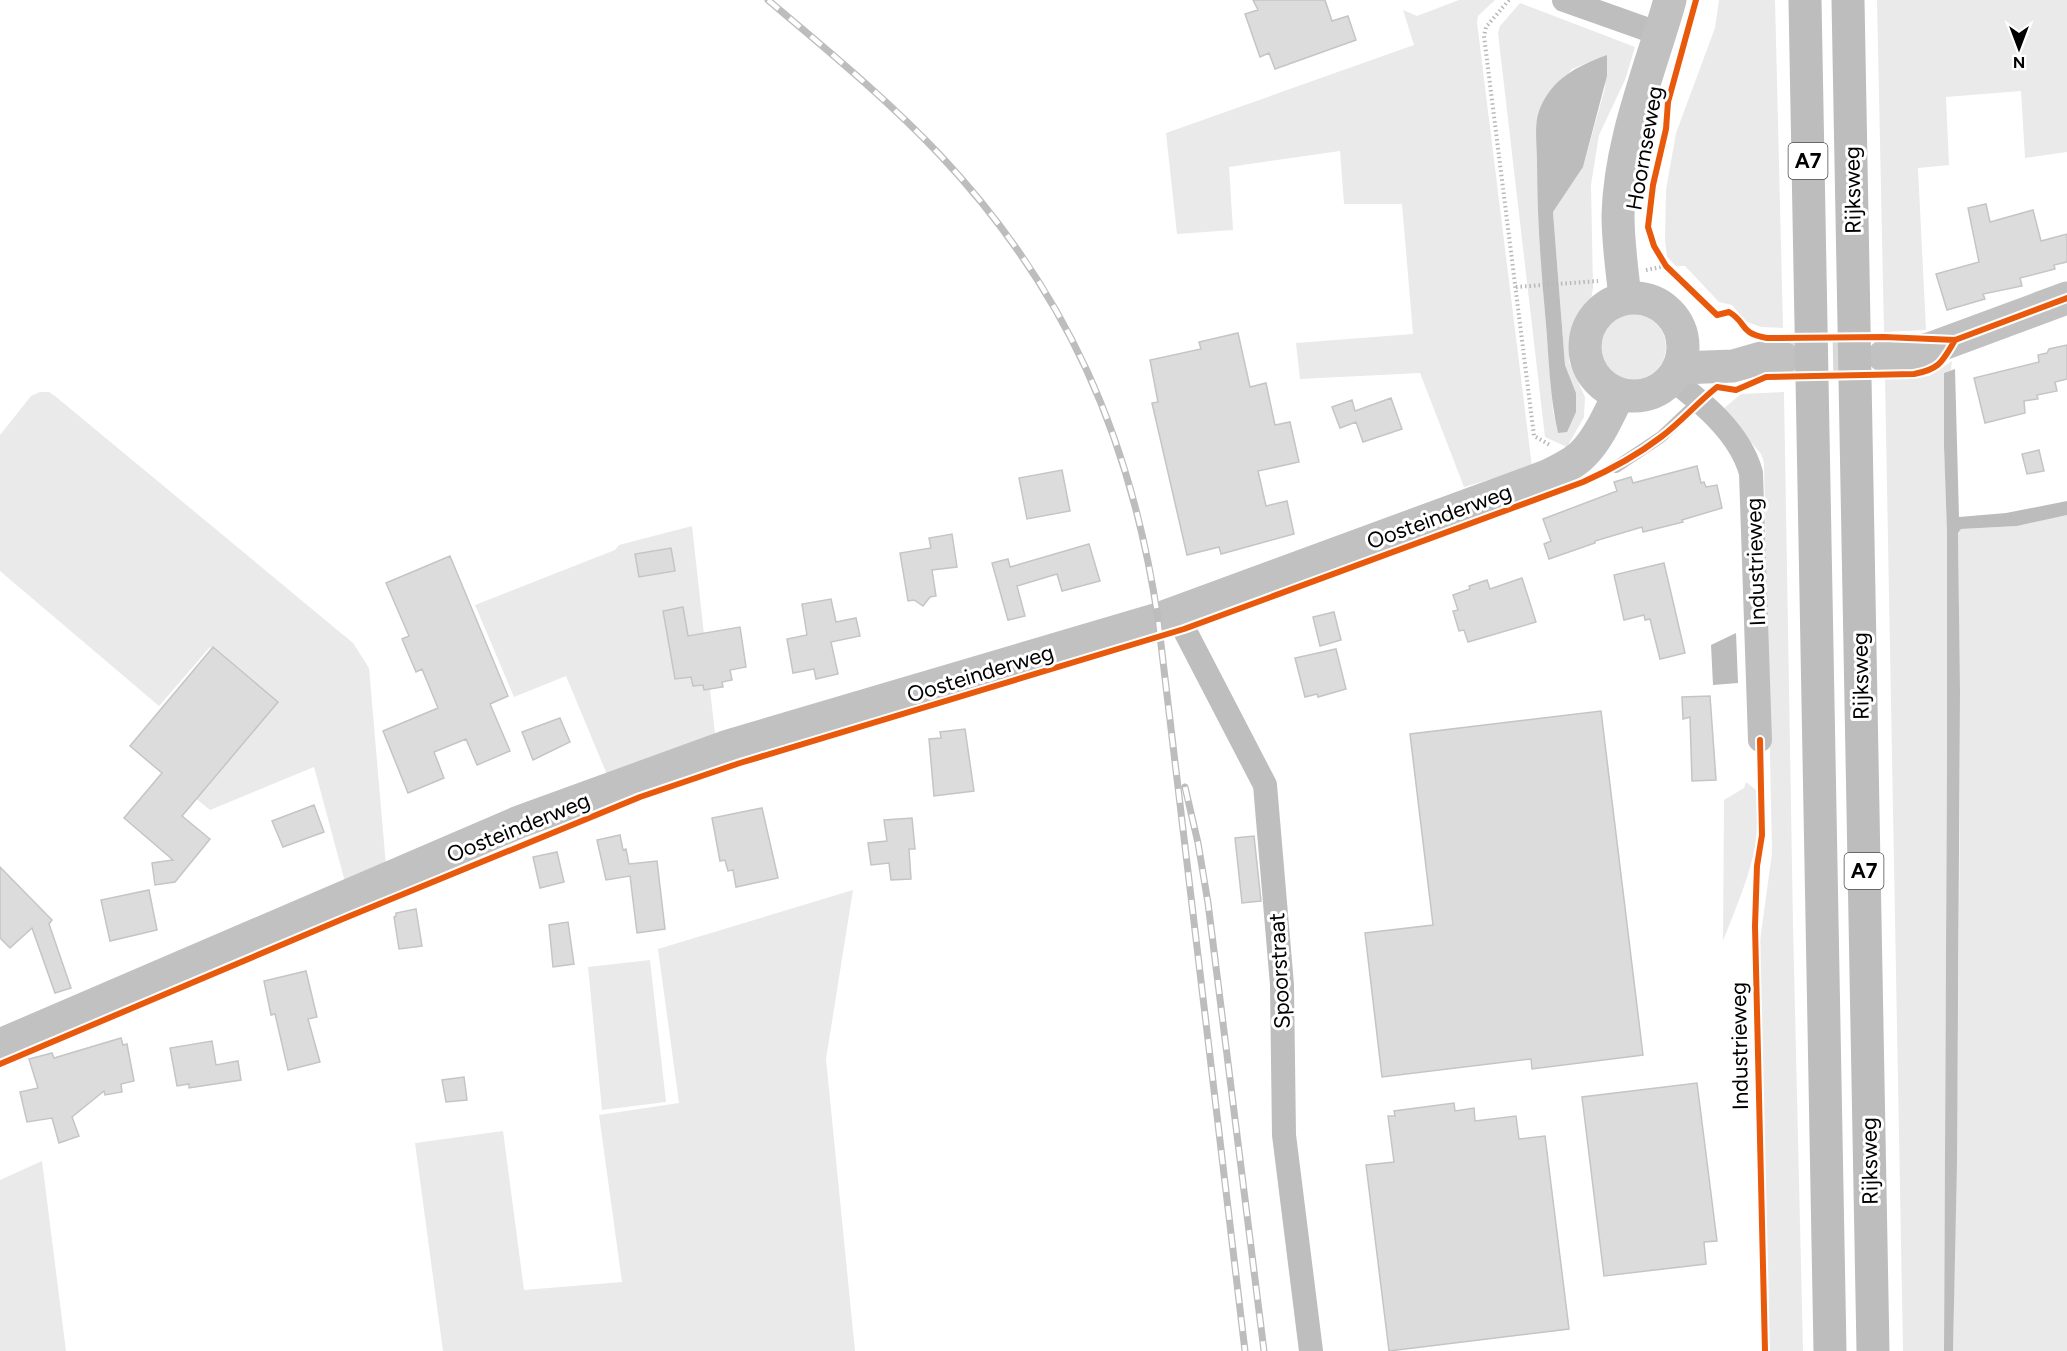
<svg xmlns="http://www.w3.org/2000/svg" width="2067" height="1351" font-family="Figtree,sans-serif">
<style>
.green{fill:#eaeaea;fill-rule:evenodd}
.water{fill:#bcbcbc}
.building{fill:#dcdcdc;stroke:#c5c5c5;stroke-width:1.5}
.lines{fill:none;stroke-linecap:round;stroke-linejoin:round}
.secondary-tunnel{stroke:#d9d9d9;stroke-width:33;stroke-dasharray:33 16;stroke-linecap:butt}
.path{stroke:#b8b8b8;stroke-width:4;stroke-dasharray:1.5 3;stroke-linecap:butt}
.lane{stroke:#bebebe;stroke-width:12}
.street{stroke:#bebebe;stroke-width:24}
.secondary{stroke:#c1c1c1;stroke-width:33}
.highway{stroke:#bdbdbd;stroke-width:33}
.rail-casing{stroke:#bdbdbd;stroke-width:7}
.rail{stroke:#fff;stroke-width:4.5;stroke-dasharray:14;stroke-linecap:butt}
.cycleway-casing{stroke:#fff;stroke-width:10}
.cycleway{stroke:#e8590c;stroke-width:6}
.labels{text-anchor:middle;stroke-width:6;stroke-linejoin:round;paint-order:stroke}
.shield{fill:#fff;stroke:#4c4c4c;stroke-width:1.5}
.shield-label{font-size:21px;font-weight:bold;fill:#000}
.street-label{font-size:22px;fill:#000;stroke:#fff}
</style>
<rect width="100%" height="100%" fill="#fff"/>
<path class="green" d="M 1459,0 L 1495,0 L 1478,16 L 1477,22 L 1532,467 L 1464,487 L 1420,373 L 1300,379 L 1296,343 L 1413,334 L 1402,204 L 1344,204 L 1340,151 L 1229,167 L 1233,230 L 1177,234 L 1166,133 L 1414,45 L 1403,10 L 1417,16 Z
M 1719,0 L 1775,0 L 1783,328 L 1761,327 L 1745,321 L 1732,305 L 1719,302 L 1685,266 L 1676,266 L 1667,257 L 1665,241 L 1666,190 L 1676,133 L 1715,28 Z
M 1877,0 L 2067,0 L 2067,152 L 2025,158 L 2021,91 L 1946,97 L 1949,165 L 1918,168 L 1926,330 L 1884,332 Z
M 1520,3 L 1635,47 L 1625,80 L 1599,135 L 1591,185 L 1593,288 L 1591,300 L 1578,315 L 1569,342 L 1569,362 L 1585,397 L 1584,417 L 1567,447 L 1545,437 L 1498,33 L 1500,26 ZM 1607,55 L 1605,88 L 1583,167 L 1553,212 L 1565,365 L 1576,393 L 1576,412 L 1558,433 L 1553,411 L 1544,303 L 1537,181 L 1537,126 L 1539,111 L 1572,69 Z
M1600 347a33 33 0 1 1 66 0a33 33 0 1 1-66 0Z
M 1952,361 L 1951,370 L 1944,373 L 1944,446 L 1947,533 L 1947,753 L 1944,1351 L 1903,1351 L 1885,379 L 1929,376 Z
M 40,392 L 49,392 L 55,396 L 353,643 L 369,668 L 386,866 L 345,882 L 314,767 L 210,810 L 194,797 L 275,702 L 210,647 L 159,706 L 0,571 L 0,435 L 31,396 Z
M 1784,392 L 1793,925 L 1803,1351 L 1768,1351 L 1759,996 L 1760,941 L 1772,853 L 1764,462 L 1761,454 L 1723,409 L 1741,394 Z
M 2067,515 L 2067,1351 L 1953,1351 C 1958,1078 1962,806 1958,533 L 1961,529 L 2017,526 Z
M 692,526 L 715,734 L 608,777 L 566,676 L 514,697 L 475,605 L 615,550 L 619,545 Z
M 1746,782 L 1756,790 C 1757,808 1758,828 1755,846 C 1749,879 1735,910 1723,941 L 1724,800 L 1744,788 Z
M 853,890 L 826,1059 L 855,1351 L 443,1351 L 415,1143 L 503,1131 L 524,1290 L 622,1282 L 599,1115 L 679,1103 L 658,949 Z
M 650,960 L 666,1102 L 602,1110 L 588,967 Z
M 42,1161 L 66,1351 L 0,1351 L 0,1180 Z"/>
<path class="water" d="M 1607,55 L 1607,76 L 1583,167 L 1553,212 L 1565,365 L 1576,393 L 1576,412 L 1567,432 L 1558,433 C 1550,398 1549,361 1546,325 C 1541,270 1537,215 1537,161 C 1537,145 1534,125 1539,111 C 1551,79 1577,66 1607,55 Z
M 1955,369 L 1959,517 L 2006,513 L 2067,501 L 2067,515 L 2017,526 L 1961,529 L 1958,533 L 1960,692 L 1957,1162 L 1953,1351 L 1944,1351 L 1947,753 L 1947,533 L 1944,446 L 1944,373 Z
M 1736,633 L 1738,683 L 1713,685 L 1711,645 Z"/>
<path class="building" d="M 1253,0 L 1325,0 L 1332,21 L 1348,16 L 1356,40 L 1275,69 L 1269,53 L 1260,57 L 1245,14 L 1258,10 Z
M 1986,204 L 1990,222 L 2033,210 L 2041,241 L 2067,234 L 2067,262 L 2054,265 L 2055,269 L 2020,278 L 2022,286 L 1983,294 L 1985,299 L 1947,310 L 1936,274 L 1979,262 L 1968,208 Z
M 1238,333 L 1250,387 L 1266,383 L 1275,425 L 1290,422 L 1299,462 L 1258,471 L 1266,506 L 1287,501 L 1294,534 L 1221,554 L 1219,547 L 1187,555 L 1152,403 L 1158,402 L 1150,360 L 1201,349 L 1199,342 Z
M 2067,345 L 2067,379 L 2055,382 L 2057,391 L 2037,395 L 2038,399 L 2024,401 L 2025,413 L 1985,423 L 1974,378 L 2039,362 L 2038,355 L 2047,353 L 2049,349 Z
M 1391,398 L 1402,429 L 1363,442 L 1356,422 L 1340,428 L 1332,407 L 1352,400 L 1355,411 Z
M 2039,450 L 2044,471 L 2027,474 L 2022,454 Z
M 1697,466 L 1701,483 L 1704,482 L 1706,487 L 1717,485 L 1722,508 L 1682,520 L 1683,522 L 1643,532 L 1642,527 L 1595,541 L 1595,543 L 1549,559 L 1544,544 L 1551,541 L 1543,519 L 1617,491 L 1614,482 L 1631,477 L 1633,483 Z
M 1062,470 L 1070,511 L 1027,519 L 1019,478 Z
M 952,534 L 957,567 L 932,570 L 936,596 L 930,597 L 923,606 L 914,600 L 908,601 L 900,553 L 931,548 L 929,538 Z
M 1089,544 L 1100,581 L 1062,591 L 1057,574 L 1017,586 L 1025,616 L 1008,620 L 992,563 L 1008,559 L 1010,567 Z
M 671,548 L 675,571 L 639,577 L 635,554 Z
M 450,556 L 508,696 L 490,704 L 510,751 L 477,765 L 466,739 L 434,752 L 444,778 L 408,793 L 383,731 L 438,708 L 422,669 L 416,672 L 402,639 L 409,636 L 386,583 Z
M 1664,563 L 1685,653 L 1660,659 L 1650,619 L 1645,620 L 1644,615 L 1624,620 L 1614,575 Z
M 1522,578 L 1536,622 L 1468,642 L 1464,630 L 1459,631 L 1453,611 L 1458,610 L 1453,595 L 1470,589 L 1469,586 L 1487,580 L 1490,589 Z
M 831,599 L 836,622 L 856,618 L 860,636 L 831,642 L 838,674 L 816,679 L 814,669 L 793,673 L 787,639 L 807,635 L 802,604 Z
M 683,607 L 688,636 L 740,627 L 746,667 L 730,670 L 732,680 L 722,682 L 723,687 L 704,690 L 703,685 L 693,686 L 691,677 L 675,679 L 663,611 Z
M 1334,612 L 1341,640 L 1320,646 L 1313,617 Z
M 213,647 L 278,702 L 182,816 L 210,839 L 175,882 L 155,885 L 152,863 L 173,860 L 124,818 L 162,773 L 130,746 Z
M 1336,649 L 1346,689 L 1318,697 L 1317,694 L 1305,697 L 1295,658 Z
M 1710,696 L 1716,780 L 1692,781 L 1690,717 L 1683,719 L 1682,697 Z
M 1601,711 L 1643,1055 L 1532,1069 L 1531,1059 L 1382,1077 L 1365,933 L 1433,925 L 1410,734 Z
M 560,718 L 570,742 L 533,760 L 522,732 Z
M 965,729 L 974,791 L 934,796 L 929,739 L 941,738 L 940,732 Z
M 314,805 L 324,832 L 283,847 L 272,821 Z
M 762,808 L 778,878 L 736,887 L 733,870 L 728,871 L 725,860 L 720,861 L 712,818 Z
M 912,818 L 915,849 L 909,849 L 911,879 L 891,880 L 889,863 L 871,865 L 868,843 L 887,841 L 884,820 Z
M 620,835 L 623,850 L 626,849 L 629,864 L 657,861 L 665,929 L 637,933 L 630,876 L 606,880 L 597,840 Z
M 1254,836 L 1261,901 L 1242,903 L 1235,838 Z
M 557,852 L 564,882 L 540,888 L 533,857 Z
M 0,867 L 52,920 L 49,924 L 71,988 L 55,993 L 32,928 L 10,948 L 0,938 Z
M 149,890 L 157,930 L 110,941 L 101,900 Z
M 416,909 L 422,946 L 399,949 L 394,917 L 396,916 L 396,913 Z
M 568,922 L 574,964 L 553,967 L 549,925 Z
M 306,971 L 317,1017 L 308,1019 L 320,1062 L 288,1070 L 275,1014 L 271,1015 L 264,981 Z
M 121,1038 L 123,1045 L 127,1044 L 134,1081 L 121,1084 L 122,1092 L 105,1095 L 104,1091 L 72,1117 L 79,1136 L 59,1143 L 52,1118 L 27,1122 L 20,1092 L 38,1088 L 29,1059 L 52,1053 L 54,1058 Z
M 212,1041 L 216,1065 L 238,1061 L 241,1080 L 189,1088 L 189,1084 L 177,1086 L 170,1048 Z
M 464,1077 L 467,1100 L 446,1102 L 442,1080 Z
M 1697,1083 L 1717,1241 L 1704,1242 L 1706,1264 L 1604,1276 L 1582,1097 Z
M 1454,1103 L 1455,1111 L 1474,1108 L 1475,1121 L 1516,1116 L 1519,1139 L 1545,1136 L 1569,1329 L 1389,1351 L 1366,1165 L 1394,1162 L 1388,1116 L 1395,1116 L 1394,1111 Z"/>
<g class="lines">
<path class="secondary-tunnel" d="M 1784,358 L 1882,356"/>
<path class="path" d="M 1509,0 L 1486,27 L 1484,36 L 1534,436 L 1550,445
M 1646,270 L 1666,266
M 1516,287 L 1598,281"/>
<path class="lane" d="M 1616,467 L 1661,437 L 1699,401"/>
<path class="street" d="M 1564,0 L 1660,34
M 1672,379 C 1703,403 1740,433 1751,473 L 1760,740
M 1180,611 L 1184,629 L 1265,785 L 1282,985 L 1284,1135 L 1311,1351"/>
<path class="secondary" d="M 1625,297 C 1622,270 1618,243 1618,215 C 1620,140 1650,71 1670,0
M1585 347a49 49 0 1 1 98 0a49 49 0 1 1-98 0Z
M 1884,356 L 1910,354 L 1932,348 L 2067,298
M 1679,368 L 1733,366 L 1761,358 L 1783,358
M 0,1045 L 519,822 L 728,746 L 1158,619 L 1547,476 C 1560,470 1573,464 1583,454 C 1599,438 1609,414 1619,394"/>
<path class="highway" d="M 1805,0 L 1830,1351
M 1848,0 L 1873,1351"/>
<g class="rail-casing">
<path id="rail" d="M 768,0 C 827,50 887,99 940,155 C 1066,289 1131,437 1158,619 L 1245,1351
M 1185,787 L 1198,843 L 1208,903 L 1264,1351"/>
</g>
<use href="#rail" class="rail"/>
<g class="cycleway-casing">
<path id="cycleway" d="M 1696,0 L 1668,102 L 1666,129 L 1653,185 L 1648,227 L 1654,246 L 1666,266 L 1717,315
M 1717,315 L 1729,312 C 1748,323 1738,333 1767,338 L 1884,337 L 1955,340 L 2067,298
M 1760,740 L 1762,835 L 1757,866 L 1755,926 L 1765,1351
M 0,1064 L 345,918 L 640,797 L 740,763 L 1184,629 L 1583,482 C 1610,470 1636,456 1661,437 C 1681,422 1697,403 1717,387 L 1736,390 L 1766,377 L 1914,374 C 1940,369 1942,362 1955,340"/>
</g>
<use href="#cycleway" class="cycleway"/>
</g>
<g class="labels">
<g class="shield">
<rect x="1788.5" y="143" width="39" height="36" rx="4.5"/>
<rect x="1844.5" y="853" width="39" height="36" rx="4.5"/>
</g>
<g class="shield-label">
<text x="1808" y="168">A7</text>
<text x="1864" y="878">A7</text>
</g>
<g class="street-label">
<text transform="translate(1644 148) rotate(-80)" y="8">Hoornseweg</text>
<text transform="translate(1852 190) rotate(-91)" y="8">Rijksweg</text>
<text transform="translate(1439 516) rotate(-20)" y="8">Oosteinderweg</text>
<text transform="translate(1755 562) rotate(-92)" y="8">Industrieweg</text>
<text transform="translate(980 673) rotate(-17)" y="8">Oosteinderweg</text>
<text transform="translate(1860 676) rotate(-91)" y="8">Rijksweg</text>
<text transform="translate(518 827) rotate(-22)" y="8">Oosteinderweg</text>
<text transform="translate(1279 971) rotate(-93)" y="8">Spoorstraat</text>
<text transform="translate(1739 1046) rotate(-91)" y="8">Industrieweg</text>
<text transform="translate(1869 1161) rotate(-91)" y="8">Rijksweg</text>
</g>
</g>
<g transform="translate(2019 48) rotate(180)" stroke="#ffffff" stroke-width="4.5" paint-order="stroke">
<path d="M0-4.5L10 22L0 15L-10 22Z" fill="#000000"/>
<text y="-9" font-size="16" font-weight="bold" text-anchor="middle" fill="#000000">N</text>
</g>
</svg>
